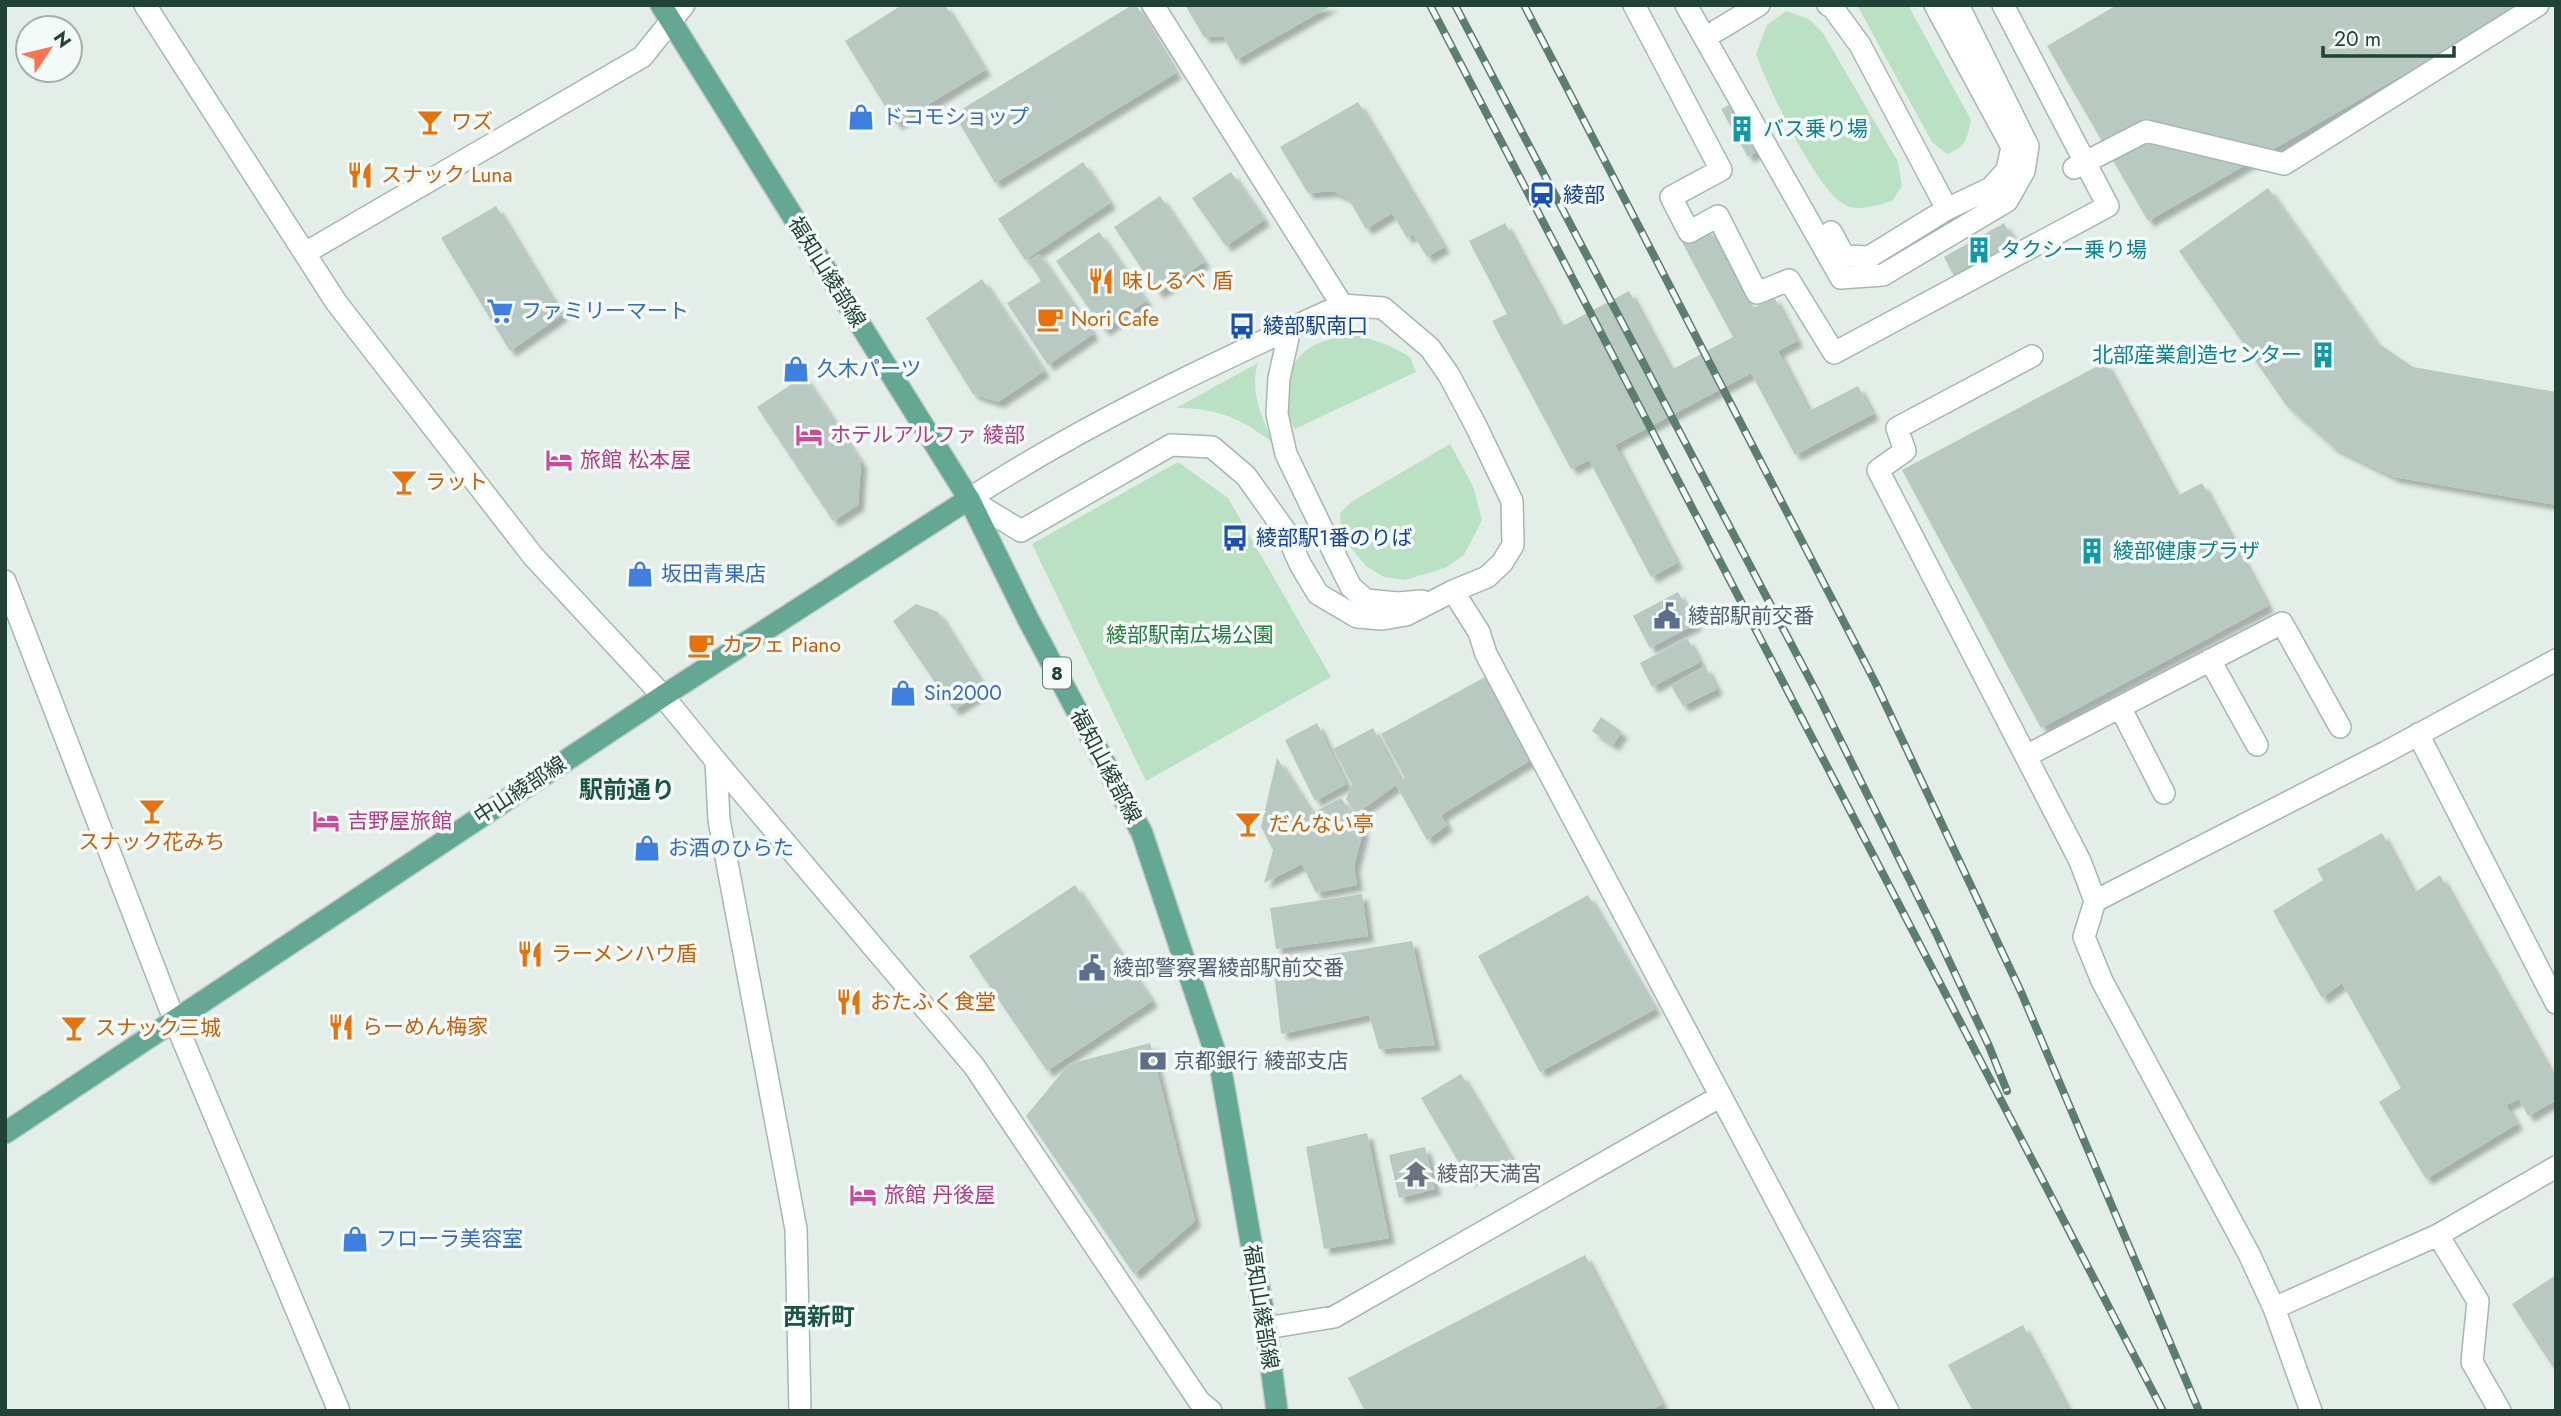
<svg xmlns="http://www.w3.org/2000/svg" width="2561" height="1416" font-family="Jost,'Noto Sans JP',sans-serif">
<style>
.green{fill:#bae1c3}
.building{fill:#b8c9c2;filter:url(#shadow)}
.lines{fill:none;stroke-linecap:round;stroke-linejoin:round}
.minor-casing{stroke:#a5b7b0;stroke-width:24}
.major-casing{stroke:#c1cac7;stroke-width:24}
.minor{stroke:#fff;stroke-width:21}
.major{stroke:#64a893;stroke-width:21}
.rail-casing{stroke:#5c7d72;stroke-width:8}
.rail{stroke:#f4faf7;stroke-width:5;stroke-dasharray:16;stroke-linecap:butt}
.labels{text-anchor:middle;stroke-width:7;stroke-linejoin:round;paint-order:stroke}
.shield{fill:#f4faf7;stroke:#607971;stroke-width:2}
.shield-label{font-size:19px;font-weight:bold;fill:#214237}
.shop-label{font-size:21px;fill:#366cbe;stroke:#f4faf7;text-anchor:start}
.food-label{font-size:21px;fill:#c56008;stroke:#f4faf7;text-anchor:start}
.culture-label{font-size:21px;fill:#0d838f;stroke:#f4faf7;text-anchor:start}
.transit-label{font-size:21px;fill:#164399;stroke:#f4faf7;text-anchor:start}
.street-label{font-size:21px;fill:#214237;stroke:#f4faf7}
.hotel-label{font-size:21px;fill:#b23c85;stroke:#f4faf7;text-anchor:start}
.service-label{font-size:21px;fill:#4e5e75;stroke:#f4faf7;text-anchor:start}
.park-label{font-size:21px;fill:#277c44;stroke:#f4faf7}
.worship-label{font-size:21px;fill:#5b616d;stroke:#f4faf7;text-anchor:start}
.quarter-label{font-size:24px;font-weight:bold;fill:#1b5645;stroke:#f4faf7}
</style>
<defs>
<filter id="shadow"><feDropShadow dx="6" dy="6" stdDeviation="2" flood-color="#0004"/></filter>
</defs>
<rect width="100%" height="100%" fill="#e3eee9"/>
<path class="green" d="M 1857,5 L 1908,5 L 1971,120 C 1966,141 1967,146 1947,154 L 1932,142 Z
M 1786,11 L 1809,19 L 1823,33 L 1898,162 L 1902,186 L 1892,201 C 1879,205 1857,212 1845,205 C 1816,190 1768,87 1756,54 L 1767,25 Z
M 1353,333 L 1390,346 L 1410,357 L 1416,372 L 1295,429 C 1285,411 1283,409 1286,388 C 1293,347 1317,342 1353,333 Z
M 1258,363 C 1249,391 1262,417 1273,443 C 1241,418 1217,408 1176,408 Z
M 1450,444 L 1473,486 L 1482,520 L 1464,555 L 1445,568 L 1405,580 L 1384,577 L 1366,566 L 1342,537 L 1340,513 L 1351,502 Z
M 1178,462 L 1228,498 L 1331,677 L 1146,781 L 1032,544 Z"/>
<path class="building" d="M 902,5 L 945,5 L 985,70 L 896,124 L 845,41 Z
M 1132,5 L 1136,5 L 1176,73 L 995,183 L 954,114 Z
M 1185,5 L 1332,5 L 1236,60 L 1223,36 L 1204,37 Z
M 2117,5 L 2524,5 L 2148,221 L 2047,46 Z
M 1737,101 L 1763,148 L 1748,157 L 1721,109 Z
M 1358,102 L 1444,247 L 1427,257 L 1413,234 L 1407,238 L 1392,213 L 1366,229 L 1348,198 L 1333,191 L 1308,193 L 1280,147 Z
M 1083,162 L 1110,203 L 1025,260 L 998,219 Z
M 1231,172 L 1264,220 L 1226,246 L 1192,198 Z
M 2268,188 L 2376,342 L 2413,367 L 2556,392 L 2556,505 L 2394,477 L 2333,447 L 2286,405 L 2179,251 Z
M 1160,196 L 1204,262 L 1158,293 L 1114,227 Z
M 496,206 L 562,315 L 510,351 L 441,238 Z
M 1505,223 L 1561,327 L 1629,291 L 1671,370 L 1733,337 L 1682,242 L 1708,228 L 1751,309 L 1774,297 L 1797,341 L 1778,351 L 1809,411 L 1858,386 L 1873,414 L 1795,455 L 1751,373 L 1615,445 L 1677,563 L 1651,577 L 1589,460 L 1571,469 L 1492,321 L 1507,314 L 1469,241 Z
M 2004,223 L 2015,243 L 1954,276 L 1944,257 Z
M 1099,232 L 1146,301 L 1104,330 L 1056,261 Z
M 1039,254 L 1093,334 L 1048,365 L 1007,303 L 1041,281 L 1028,261 Z
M 982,279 L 1044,371 L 998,402 L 973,394 L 926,318 Z
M 2105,362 L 2177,496 L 2202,483 L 2268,606 L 2041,728 L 1902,470 Z
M 804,376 L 861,462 L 858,505 L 833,521 L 757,407 Z
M 1678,592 L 1696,624 L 1650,648 L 1633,616 Z
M 916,604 L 938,612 L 986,690 L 954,710 L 893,621 Z
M 1687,638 L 1700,662 L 1652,687 L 1640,663 Z
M 1705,666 L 1717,689 L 1683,706 L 1671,686 Z
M 1485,677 L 1532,759 L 1441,815 L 1447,825 L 1427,840 L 1396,785 L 1356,814 L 1346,799 L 1352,784 L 1333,749 L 1373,728 L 1401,781 L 1405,778 L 1381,734 Z
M 1601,717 L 1622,732 L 1613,745 L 1592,731 Z
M 1317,723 L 1346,784 L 1315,801 L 1285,740 Z
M 1277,758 L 1312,813 L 1341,798 L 1363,831 L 1354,866 L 1357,885 L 1316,893 L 1302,864 L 1264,883 L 1273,850 L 1261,827 Z
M 2382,833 L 2414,893 L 2440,875 L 2556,1081 L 2556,1100 L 2528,1116 L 2519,1099 L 2506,1105 L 2517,1124 L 2426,1179 L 2379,1102 L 2401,1088 L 2342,983 L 2322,998 L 2273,911 L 2323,880 L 2317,869 Z
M 1075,885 L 1152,1001 L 1047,1071 L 969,956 Z
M 1362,894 L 1368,936 L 1276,949 L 1270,908 Z
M 1588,895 L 1655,1009 L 1540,1072 L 1478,956 Z
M 1412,941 L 1435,1045 L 1379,1049 L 1369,1015 L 1281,1034 L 1273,964 Z
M 1150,1043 L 1195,1221 L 1134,1274 L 1026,1116 L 1069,1064 Z
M 1461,1074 L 1515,1165 L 1491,1179 L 1486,1171 L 1469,1180 L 1421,1098 Z
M 1367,1133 L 1389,1238 L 1324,1249 L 1306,1147 Z
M 1425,1147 L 1435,1189 L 1399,1198 L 1389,1155 Z
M 1585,1255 L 1662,1404 L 1649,1411 L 1365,1411 L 1348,1378 Z
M 2556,1275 L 2556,1372 L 2512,1304 Z
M 2023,1325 L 2069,1411 L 1973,1411 L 1948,1365 Z"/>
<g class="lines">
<g class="minor-casing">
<path id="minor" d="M 145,5 L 336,302 L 533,556 L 663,696 L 716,761 L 974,1066 L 1199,1401 L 1211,1411
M 1153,5 L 1342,305
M 1634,5 L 1721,170 L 1671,197 L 1689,232 L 1718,216 L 1757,293 L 1789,280 L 1834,353 L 2108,206 L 2003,5
M 1686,5 L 1841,278 L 1883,275 L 2007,201 L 2024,171 L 2028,146 L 1958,5
M 1828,5 L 1833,8 L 1860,45 L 1947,209
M 1716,31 L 1759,5
M 2074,168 L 2146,131 L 2284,164 L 2538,5
M 1831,232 L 1844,256 L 1869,257 L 1947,209 L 1991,188 L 2007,170 L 2012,147 L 1935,5
M 305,253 L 642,57 L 684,5
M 1342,305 L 1383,308 L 1430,348 L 1449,375 L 1476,426 L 1512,501 L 1513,545 L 1502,563 L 1487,577 L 1453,591 L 1406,615 L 1382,619 L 1357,617 L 1318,594 L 1300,564 L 1286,532 L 1246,476 L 1212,447 L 1171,445 L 1021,531 L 969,499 C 1086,423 1214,363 1342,305 Z
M 1290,329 L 1279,378 L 1277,414 L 1286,454 L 1329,543 L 1351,587 L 1366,600 L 1398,603 L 1422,601
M 2032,356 L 1897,428 L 1905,451 L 1878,470 L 2080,861 L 2095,901
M 5,581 L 174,1019 L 339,1411
M 1453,591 L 1479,632 L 1486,654 L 1888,1411
M 2210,660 L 2257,745
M 2120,707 L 2164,793
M 2418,734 L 2556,1003
M 2026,756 L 2282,623 L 2340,727
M 716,761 L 719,820 L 796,1229 L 800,1411
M 2438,1235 L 2478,1301 L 2472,1362 L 2500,1411
M 2274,1308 L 2438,1235 L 2556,1167
M 1266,1328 L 1334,1317 L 1721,1096
M 2311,1411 L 2274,1308 L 2249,1254 L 2102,981 L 2084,937 L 2095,901 L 2386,752 L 2556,660"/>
</g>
<g class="major-casing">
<path id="major" d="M 661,5 L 969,499 L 1028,619 L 1142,833 L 1221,1070 L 1266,1328 L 1277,1411
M 5,1133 L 663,696 L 969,499"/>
</g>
<use href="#minor" class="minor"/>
<use href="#major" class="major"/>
<g class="rail-casing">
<path id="rail" d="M 1430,5 L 2163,1411
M 1455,5 L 1817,693 L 1936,933 L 1989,1046 L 2007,1091
M 1524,5 L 1875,682 L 2021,992 L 2199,1411"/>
</g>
<use href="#rail" class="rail"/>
</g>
<defs>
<g id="shop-bare" transform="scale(2.1)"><path d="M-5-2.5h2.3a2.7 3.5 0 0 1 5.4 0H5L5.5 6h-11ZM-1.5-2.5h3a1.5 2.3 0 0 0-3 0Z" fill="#3f7fe0" stroke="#f4faf7" stroke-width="2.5" paint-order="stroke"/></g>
<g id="bar-bare" transform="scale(2.1)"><path d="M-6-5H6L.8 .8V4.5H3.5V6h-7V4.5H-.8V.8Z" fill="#e8710a" stroke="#f4faf7" stroke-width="2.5" paint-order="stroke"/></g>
<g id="building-bare" transform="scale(2.1)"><path d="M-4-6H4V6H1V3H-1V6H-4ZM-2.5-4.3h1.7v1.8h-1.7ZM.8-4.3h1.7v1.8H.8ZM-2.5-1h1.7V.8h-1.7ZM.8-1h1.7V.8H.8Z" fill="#0f9aa8" stroke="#f4faf7" stroke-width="2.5" paint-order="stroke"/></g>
<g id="restaurant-bare" transform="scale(2.1)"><path d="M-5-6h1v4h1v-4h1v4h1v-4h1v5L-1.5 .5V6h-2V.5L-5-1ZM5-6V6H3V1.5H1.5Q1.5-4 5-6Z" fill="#e8710a" stroke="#f4faf7" stroke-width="2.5" paint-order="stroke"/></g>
<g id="station-bare" transform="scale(2.1)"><path d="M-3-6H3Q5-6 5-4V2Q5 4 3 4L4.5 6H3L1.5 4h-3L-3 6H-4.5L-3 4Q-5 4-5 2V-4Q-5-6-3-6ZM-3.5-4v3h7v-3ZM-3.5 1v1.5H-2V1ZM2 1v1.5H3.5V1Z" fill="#1a4fb4" stroke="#f4faf7" stroke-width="2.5" paint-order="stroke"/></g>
<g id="supermarket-bare" transform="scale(2.1)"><path d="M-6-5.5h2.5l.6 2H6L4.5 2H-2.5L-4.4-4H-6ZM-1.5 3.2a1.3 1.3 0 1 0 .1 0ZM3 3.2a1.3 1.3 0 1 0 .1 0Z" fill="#3f7fe0" stroke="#f4faf7" stroke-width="2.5" paint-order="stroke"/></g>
<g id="cafe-bare" transform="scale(2.1)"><path d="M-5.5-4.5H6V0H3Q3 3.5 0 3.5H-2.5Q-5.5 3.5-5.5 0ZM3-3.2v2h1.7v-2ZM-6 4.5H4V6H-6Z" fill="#e8710a" stroke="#f4faf7" stroke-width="2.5" paint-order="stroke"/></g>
<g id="bus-bare" transform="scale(2.1)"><path d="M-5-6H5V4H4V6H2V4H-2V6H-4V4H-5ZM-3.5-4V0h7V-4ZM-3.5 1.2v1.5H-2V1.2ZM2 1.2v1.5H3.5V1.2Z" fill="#1a4fb4" stroke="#f4faf7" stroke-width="2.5" paint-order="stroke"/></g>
<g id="hotel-bare" transform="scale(2.1)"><path d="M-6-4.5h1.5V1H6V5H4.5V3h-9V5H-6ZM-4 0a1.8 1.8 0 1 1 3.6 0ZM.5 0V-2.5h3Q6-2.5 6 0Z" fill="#d1479c" stroke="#f4faf7" stroke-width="2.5" paint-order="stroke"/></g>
<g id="civic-bare" transform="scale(2.1)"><path d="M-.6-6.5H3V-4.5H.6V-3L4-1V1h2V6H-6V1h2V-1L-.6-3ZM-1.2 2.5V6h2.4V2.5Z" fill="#5c6f8a" stroke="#f4faf7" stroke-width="2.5" paint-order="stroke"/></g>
<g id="bank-bare" transform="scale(2.1)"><path d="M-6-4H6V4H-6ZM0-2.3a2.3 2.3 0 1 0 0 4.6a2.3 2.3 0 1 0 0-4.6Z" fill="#5c6f8a" stroke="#f4faf7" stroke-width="2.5" paint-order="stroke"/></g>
<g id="temple-bare" transform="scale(2.1)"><path d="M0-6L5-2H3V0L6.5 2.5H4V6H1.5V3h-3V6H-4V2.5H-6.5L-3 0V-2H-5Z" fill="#6b7280" stroke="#f4faf7" stroke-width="2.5" paint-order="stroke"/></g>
</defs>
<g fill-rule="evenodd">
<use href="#shop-bare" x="861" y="117"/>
<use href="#bar-bare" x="430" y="122"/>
<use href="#building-bare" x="1742" y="129"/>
<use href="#restaurant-bare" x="360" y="175"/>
<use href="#station-bare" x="1542" y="195"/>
<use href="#building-bare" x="1979" y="250"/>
<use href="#restaurant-bare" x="1101" y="281"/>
<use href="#supermarket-bare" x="500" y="311"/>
<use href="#cafe-bare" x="1050" y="319"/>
<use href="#bus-bare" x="1242" y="326"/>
<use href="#building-bare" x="2323" y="355"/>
<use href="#shop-bare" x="796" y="369"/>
<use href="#hotel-bare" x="809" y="435"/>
<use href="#hotel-bare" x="559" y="460"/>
<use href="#bar-bare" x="404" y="482"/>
<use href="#bus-bare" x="1235" y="538"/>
<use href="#building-bare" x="2092" y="551"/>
<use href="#shop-bare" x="640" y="574"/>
<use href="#civic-bare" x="1667" y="616"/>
<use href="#cafe-bare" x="701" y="645"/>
<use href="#shop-bare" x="903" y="693"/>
<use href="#bar-bare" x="152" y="811"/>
<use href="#hotel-bare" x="326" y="821"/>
<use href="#bar-bare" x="1248" y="824"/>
<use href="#shop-bare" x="647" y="848"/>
<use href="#restaurant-bare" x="530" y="954"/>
<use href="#civic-bare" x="1092" y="968"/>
<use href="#restaurant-bare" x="849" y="1002"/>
<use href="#restaurant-bare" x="341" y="1027"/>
<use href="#bar-bare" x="74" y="1028"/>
<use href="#bank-bare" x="1153" y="1061"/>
<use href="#temple-bare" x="1416" y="1174"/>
<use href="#hotel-bare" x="863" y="1195"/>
<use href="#shop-bare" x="355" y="1239"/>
</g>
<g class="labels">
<rect class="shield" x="1043" y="657.5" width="28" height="31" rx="5"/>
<g class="shield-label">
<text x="1057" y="680">8</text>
</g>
<g class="shop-label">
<text x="882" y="124">ドコモショップ</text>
<text x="521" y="318">ファミリーマート</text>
<text x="817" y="376">久木パーツ</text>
<text x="661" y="581">坂田青果店</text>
<text x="924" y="700">Sin2000</text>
<text x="668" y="855">お酒のひらた</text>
<text x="376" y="1246">フローラ美容室</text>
</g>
<g class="food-label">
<text x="451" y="129">ワズ</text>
<text x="381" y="182">スナック Luna</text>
<text x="1122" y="288">味しるべ 盾</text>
<text x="1071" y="326">Nori Cafe</text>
<text x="425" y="489">ラット</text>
<text x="722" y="652">カフェ Piano</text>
<text x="1269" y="831">だんない亭</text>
<text x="152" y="849" text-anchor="middle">スナック花みち</text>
<text x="551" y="961">ラーメンハウ盾</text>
<text x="870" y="1009">おたふく食堂</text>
<text x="362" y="1034">らーめん梅家</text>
<text x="95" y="1035">スナック三城</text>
</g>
<g class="culture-label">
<text x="1763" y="136">バス乗り場</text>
<text x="2000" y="257">タクシー乗り場</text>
<text x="2302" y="362" text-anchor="end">北部産業創造センター</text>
<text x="2113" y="558">綾部健康プラザ</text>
</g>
<g class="transit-label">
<text x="1563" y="202">綾部</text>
<text x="1263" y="333">綾部駅南口</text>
<text x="1256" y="545">綾部駅1番のりば</text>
</g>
<g class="street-label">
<text transform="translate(827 272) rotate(58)" y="7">福知山綾部線</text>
<text transform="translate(1106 766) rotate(62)" y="7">福知山綾部線</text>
<text transform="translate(520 790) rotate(-33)" y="7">中山綾部線</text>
<text transform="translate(1261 1307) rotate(81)" y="7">福知山綾部線</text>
</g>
<g class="hotel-label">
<text x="830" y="442">ホテルアルファ 綾部</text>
<text x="580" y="467">旅館 松本屋</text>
<text x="347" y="828">吉野屋旅館</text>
<text x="884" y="1202">旅館 丹後屋</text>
</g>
<g class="service-label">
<text x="1688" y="623">綾部駅前交番</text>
<text x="1113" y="975">綾部警察署綾部駅前交番</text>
<text x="1174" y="1068">京都銀行 綾部支店</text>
</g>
<g class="park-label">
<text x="1190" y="642">綾部駅南広場公園</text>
</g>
<g class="worship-label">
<text x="1437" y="1181">綾部天満宮</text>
</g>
<g class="quarter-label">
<text x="627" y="798">駅前通り</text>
<text x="819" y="1325">西新町</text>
</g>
</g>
<rect width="2561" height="1416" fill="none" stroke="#214237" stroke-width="14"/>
<g transform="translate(49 49) rotate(55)"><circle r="33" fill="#f4faf7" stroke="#a0b0aa" stroke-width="2"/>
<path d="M0-5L12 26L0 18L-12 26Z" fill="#fe7452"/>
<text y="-10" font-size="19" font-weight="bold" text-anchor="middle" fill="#214237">N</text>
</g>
<path d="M2323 46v10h131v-10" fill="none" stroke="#214237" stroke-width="3.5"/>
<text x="2334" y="46" font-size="21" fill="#214237" stroke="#f4faf7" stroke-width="5" paint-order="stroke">20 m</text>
</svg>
